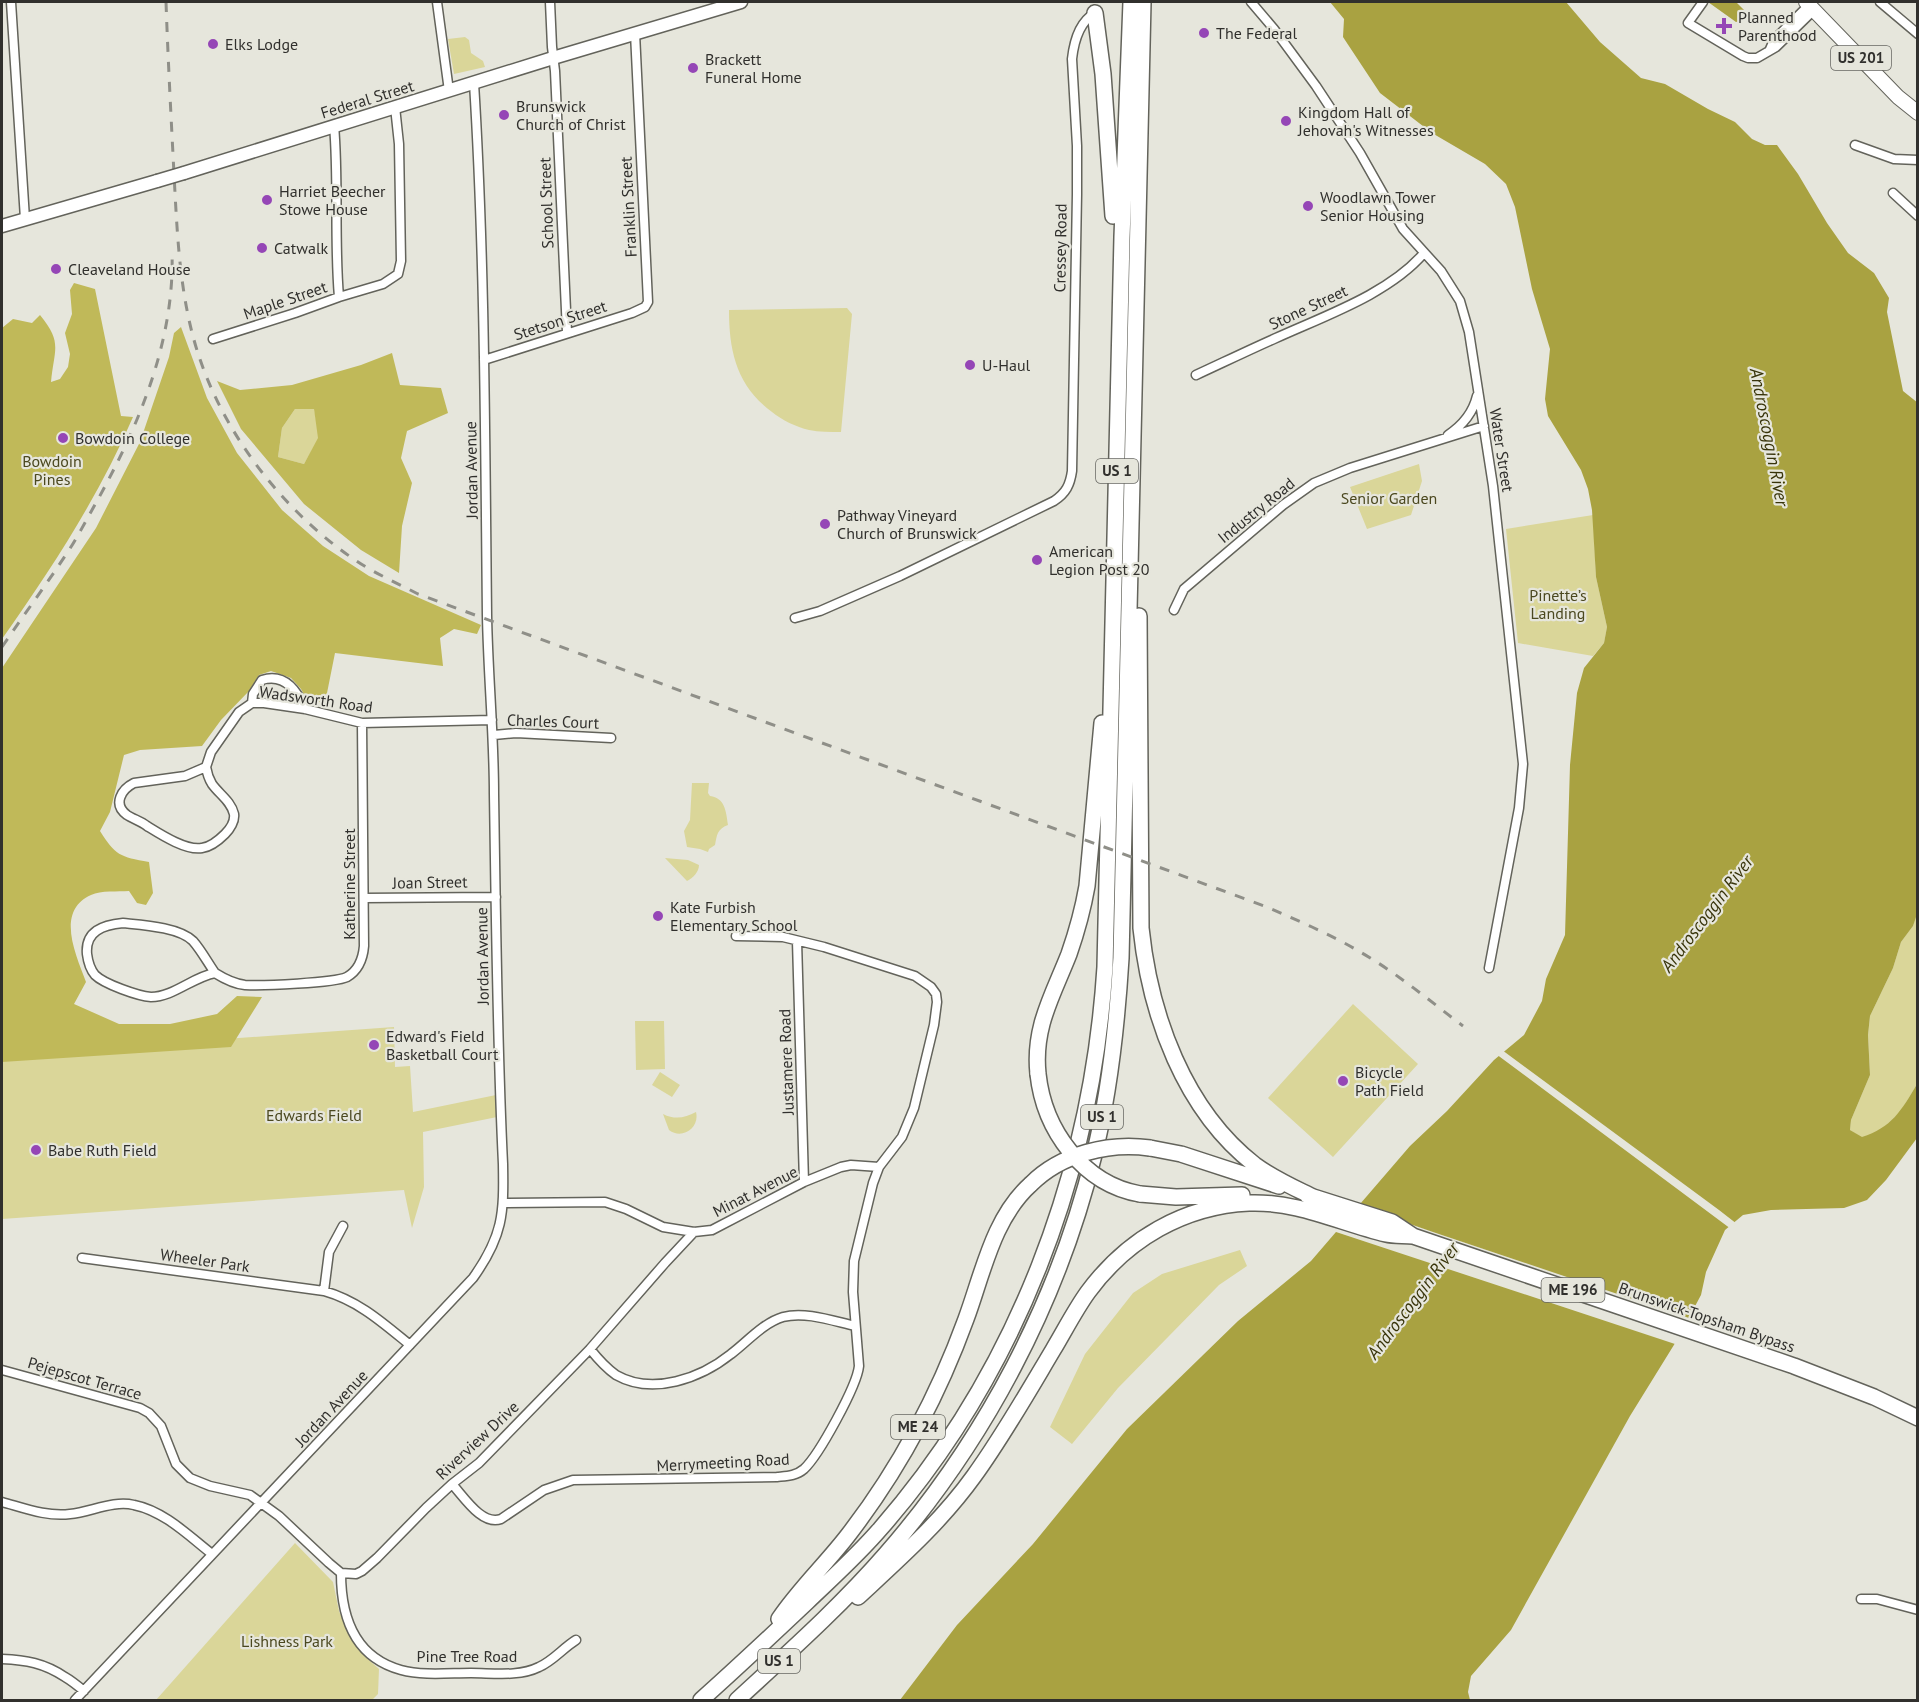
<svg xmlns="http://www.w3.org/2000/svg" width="1919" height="1702" font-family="'PT Sans',sans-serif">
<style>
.green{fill:#dad699}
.forest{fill:#c0b959;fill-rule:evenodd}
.water{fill:#a9a241}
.pier{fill:#e6e6dc}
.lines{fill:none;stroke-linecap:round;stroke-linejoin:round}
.street-casing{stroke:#63635b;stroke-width:11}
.secondary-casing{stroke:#63635b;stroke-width:15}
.primary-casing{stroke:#63635b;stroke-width:16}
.highway-casing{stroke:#63635b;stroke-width:18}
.street{stroke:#fff;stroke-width:8}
.secondary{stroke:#fff;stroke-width:12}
.primary{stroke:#fff;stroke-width:14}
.highway{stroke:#fff;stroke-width:15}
.rail{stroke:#8f8f88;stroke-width:3;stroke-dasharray:10 10;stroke-linecap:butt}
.secondary-bridge-casing{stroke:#63635b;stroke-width:15;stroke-linecap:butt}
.highway-bridge-casing{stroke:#63635b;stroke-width:18;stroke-linecap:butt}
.secondary-bridge{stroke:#fff;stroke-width:12}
.highway-bridge{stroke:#fff;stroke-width:15}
.poi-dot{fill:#9546b6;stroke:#e6e6dc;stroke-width:2}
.labels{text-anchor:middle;stroke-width:4.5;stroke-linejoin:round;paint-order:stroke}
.shield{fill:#e6e6dc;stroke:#676762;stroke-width:1.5}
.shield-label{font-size:15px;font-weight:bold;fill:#31302d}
.poi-label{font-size:16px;fill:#31302d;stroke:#e6e6dc;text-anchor:start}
.street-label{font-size:16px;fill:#31302d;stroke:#e6e6dc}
.park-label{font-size:16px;fill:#4b481f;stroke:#e6e6dc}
.water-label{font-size:18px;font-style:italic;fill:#38340a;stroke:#e6e6dc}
</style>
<rect width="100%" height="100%" fill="#e6e6dc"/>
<path class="green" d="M 465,37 L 469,40 L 471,53 L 483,61 L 485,67 L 454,74 L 448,39 Z
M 847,308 L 852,314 L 841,432 C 830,432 819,432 809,430 C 796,427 782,420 772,412 C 737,386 729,352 729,310 Z
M 314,408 L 319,438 L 304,464 L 278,457 L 282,428 L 295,409 Z
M 1419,464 L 1422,481 L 1411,515 L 1367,529 L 1350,487 Z
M 1593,515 L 1596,577 L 1607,627 L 1604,643 L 1593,656 L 1518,643 L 1506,529 Z
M 692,783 L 709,783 L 708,793 L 710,796 C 725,798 726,811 728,825 C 717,829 717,835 715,845 L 709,849 L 708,852 L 700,849 L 687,847 L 684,831 L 690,820 Z
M 665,858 L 688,860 L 699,865 C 699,872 693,878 687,881 Z
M 1917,911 L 1917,1084 L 1901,1111 L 1879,1132 L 1862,1138 L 1850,1130 L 1851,1120 L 1870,1075 L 1868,1035 L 1870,1016 L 1893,968 L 1901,942 L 1913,926 Z
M 1353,1004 L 1418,1064 L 1333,1157 L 1268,1098 Z
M 635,1021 L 664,1021 L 665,1069 L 636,1070 Z
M 394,1027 L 395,1067 L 410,1066 L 413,1112 L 496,1095 L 497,1117 L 423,1132 L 424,1187 L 412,1228 L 404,1190 L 2,1219 L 2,1055 Z
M 660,1072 L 680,1085 L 672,1097 L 652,1085 Z
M 696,1112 C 700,1128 682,1140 669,1130 L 663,1114 C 675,1120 685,1118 696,1112 Z
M 1240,1250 L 1247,1266 L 1219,1285 L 1118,1388 L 1072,1444 L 1050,1427 L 1085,1354 L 1133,1293 L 1162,1274 Z
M 295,1543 L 333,1582 L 339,1611 L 348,1632 L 370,1661 L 379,1669 L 378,1694 L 372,1700 L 156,1700 Z"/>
<path class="forest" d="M 74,283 L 95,289 L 121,416 L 133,417 C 99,496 52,568 2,639 L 2,328 L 13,319 L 32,323 L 40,315 C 63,343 54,349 51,382 L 60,379 L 68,367 L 70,354 L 65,333 L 72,314 L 70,290 Z
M 181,327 L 207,398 L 237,453 L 282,510 L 323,546 L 369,576 L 481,625 L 477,634 L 454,629 L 440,638 L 443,666 L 335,653 L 325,703 L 307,700 L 301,689 L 291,678 L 271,671 L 259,675 L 249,691 L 221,720 L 202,746 L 140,750 L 124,755 L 110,812 L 100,831 C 115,855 120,857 149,862 L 153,893 L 146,905 L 137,903 L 129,891 C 118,892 101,890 91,895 C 55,911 76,955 86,982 L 74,1004 L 119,1024 L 170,1024 L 217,1014 L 237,996 L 262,997 L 231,1047 L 2,1062 L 2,668 L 96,528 L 140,442 L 169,357 L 174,333 Z
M 392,353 L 400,385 L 441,388 L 448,413 L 407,431 L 401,458 L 412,483 L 402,526 L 399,573 L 361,550 L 304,504 L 241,429 L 217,381 L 240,390 L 292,385 L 361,365 ZM 295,409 L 314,409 L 318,438 L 304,464 L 278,457 L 282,428 Z"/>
<path class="water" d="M 1330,2 L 1566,2 L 1600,42 L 1641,78 L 1665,84 L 1708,109 L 1735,122 L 1752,139 L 1765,145 L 1777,145 L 1798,174 L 1827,223 L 1848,253 L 1874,273 L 1889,298 L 1887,312 L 1903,391 L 1918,403 L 1918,911 L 1913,926 L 1901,942 L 1893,968 L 1870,1016 L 1868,1035 L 1870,1075 L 1851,1120 L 1850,1130 L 1862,1137 C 1891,1128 1902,1110 1917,1084 L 1917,1138 L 1886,1180 L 1867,1200 L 1844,1208 L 1771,1210 L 1743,1215 L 1725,1230 L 1706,1272 L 1701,1295 L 1677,1340 L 1630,1416 L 1511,1630 L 1471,1676 L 1468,1692 L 1470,1700 L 900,1700 L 957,1625 L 1033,1544 L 1127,1429 L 1238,1321 L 1311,1261 L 1410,1146 L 1447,1111 L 1494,1060 L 1524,1035 L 1542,1001 L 1546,979 L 1565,935 L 1570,765 L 1577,693 L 1584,668 L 1604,643 L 1607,627 L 1596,577 L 1592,510 L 1588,489 L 1581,470 L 1548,416 L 1545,399 L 1550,349 L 1532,289 L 1515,207 L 1506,184 L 1485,164 L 1432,133 L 1380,93 L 1343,37 L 1344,19 Z
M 1708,2 L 1736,2 L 1744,10 L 1744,15 L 1740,21 L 1736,22 Z"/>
<path class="pier" d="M 1502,1050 L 1719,1210 L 1737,1224 L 1731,1229 L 1496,1054 Z
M 1355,1205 L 1433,1232 L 1692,1319 L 1678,1345 L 1333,1231 Z"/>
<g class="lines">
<g class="street-casing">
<path id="street" d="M 11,2 L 25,219
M 437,2 L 449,91
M 550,2 L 552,47 L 555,71 L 567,332
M 1251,2 L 1274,29 L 1316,86 L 1360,153 L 1403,229 L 1441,271 L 1460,301 L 1469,332 L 1493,486 L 1523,764 L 1519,808 L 1489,968
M 1703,2 L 1688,23 L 1743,56 L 1748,58 L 1757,58 L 1776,47 L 1814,10
M 1880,2 L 1918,34
M 1770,49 L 1774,40 L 1810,4
M 1855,145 L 1894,159 L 1918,160
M 1893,193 L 1918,216
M 339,297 L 383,284 L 398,274 L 401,261 L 399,144 L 395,107
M 213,339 L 295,313 L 339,297 C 334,240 339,183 334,125
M 484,360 L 632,313 L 645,307 L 648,302 L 635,33
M 1196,375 C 1222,363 1249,350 1276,338 C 1324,316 1389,294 1424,253
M 1448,435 C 1463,425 1473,413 1477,396
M 1174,610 L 1184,589 L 1283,505 L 1314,483 L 1350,468 L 1484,426
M 795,618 L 820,611 L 900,576 L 1054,501 C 1066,493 1070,485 1072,471 L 1077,194 L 1077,146 L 1072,59 C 1074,41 1079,22 1095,13
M 252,703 L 253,694 L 262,680 C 284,673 297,690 305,709
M 494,735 L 516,733 L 611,738
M 206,767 L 211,752 L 239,712 L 252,703 L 264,703 L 305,709 L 362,723 L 492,720
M 206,767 C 207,773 209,779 212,784 C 219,794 231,801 234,814 C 235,821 230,829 225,834 C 219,840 210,847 202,848 C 186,851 160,834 147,826 C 141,821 133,819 127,815 C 112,804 122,789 134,783 L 185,776 Z
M 364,898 L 496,897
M 123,923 C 142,925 179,927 193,941 C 201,950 208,963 215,973 C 193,977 173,997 151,997 C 138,996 104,984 95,975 C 90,969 88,962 87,954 C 85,931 103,925 123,923 Z
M 797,941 L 804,1182
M 215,973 C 223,978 235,984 245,985 C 262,986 334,983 347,977 C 359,970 363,958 364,946 L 362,723
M 504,1203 L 605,1202 L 626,1209 L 663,1227 L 694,1232 L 712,1230 L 804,1182 L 841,1167 L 851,1165 L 879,1167
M 82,1258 L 324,1291 C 359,1301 383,1323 410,1345
M 324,1291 L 329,1252 L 343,1226
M 590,1349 C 598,1359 606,1368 616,1375 C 653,1396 701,1378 731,1354 C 747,1342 763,1323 783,1317 C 805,1311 833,1321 855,1326
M 2,1370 L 140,1408 L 149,1413 L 161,1426 L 176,1464 L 190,1478 L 210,1486 L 250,1495 L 279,1516 L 329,1563 L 341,1573 L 356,1574 L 362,1571 L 377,1558 L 426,1508 L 452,1484 L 479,1463 L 590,1349 L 665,1263 L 694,1232
M 452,1484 C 464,1497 482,1526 501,1519 L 544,1490 L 573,1480 L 777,1477 C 786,1476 796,1476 804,1469 C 819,1455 857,1386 859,1366 L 853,1292 L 854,1261 L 873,1183 L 879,1167 L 902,1137 L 914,1108 L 934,1025 L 937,1002 L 936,994 L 931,987 L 915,976 L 824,947 L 783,937 L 736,936
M 2,1502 C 24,1508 47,1517 70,1514 C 91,1512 113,1500 134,1505 C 164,1511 189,1536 212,1554
M 341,1573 C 341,1617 354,1657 401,1670 C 423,1676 449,1673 471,1673 C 493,1673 519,1677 539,1667 C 553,1661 563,1648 576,1640
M 1861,1599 L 1877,1599 L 1918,1610
M 2,1659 C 26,1660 44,1663 65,1677 C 72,1681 78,1686 84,1691
M 75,1700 L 473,1278 C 503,1236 504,1214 503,1164 C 497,1041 496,917 494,794 C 494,734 488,675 487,615 C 485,437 485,260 474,83"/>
</g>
<g class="secondary-casing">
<path id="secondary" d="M 184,173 L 553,58 L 741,2
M 2,226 L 157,181"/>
</g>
<g class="primary-casing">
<path id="primary" d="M 1806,2 L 1898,97 L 1918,113"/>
</g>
<g class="highway-casing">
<path id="highway" d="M 1095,13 L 1103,74 L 1113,216
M 1139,616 L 1141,928 C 1150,1015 1184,1110 1255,1165 C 1274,1179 1295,1188 1315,1198
M 1038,1074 C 1033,1027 1053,995 1069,954 C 1077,931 1083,909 1087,886 L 1102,723
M 1150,1148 L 1181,1154 L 1279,1186
M 1140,1194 L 1176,1197 L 1242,1195
M 1307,1195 L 1392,1222 L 1413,1236
M 858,1597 C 899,1559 941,1522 974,1476 C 1003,1436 1028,1392 1053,1350 C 1065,1330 1075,1310 1088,1292 C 1127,1239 1184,1206 1249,1203 C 1297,1201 1340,1223 1386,1234 C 1394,1236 1404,1235 1413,1236 L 1794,1366 L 1874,1397 L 1918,1418
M 779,1619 C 799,1589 827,1563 849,1534 C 899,1469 938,1396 966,1319 C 983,1273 993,1218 1031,1184
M 701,1700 C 737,1668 772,1635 807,1602 C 832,1578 858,1555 881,1528 C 1017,1372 1092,1173 1105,967 L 1122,237 L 1131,2
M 737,1700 C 788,1653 840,1607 886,1554 C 985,1440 1058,1302 1094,1155 C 1110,1091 1117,1024 1121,958 L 1143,2"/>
</g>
<use href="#street" class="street"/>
<use href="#secondary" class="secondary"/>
<use href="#primary" class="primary"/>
<use href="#highway" class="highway"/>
<path class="rail" d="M 166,2 C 168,59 171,116 174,174 C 177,229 179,286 194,340 C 218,427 280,509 355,560 C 374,573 397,583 418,594 L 1267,907 C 1299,921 1332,935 1362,953 C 1398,974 1430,1001 1463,1026
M 2,647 C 23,616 46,585 67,553 C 76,540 84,524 92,510 C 136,432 175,344 172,252"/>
<g class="secondary-bridge-casing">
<path id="secondary-bridge" d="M 157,181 L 184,173"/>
</g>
<g class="highway-bridge-casing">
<path id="highway-bridge" d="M 1038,1074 C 1044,1130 1083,1184 1140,1194
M 1031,1184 C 1061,1154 1109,1142 1150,1148"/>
</g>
<use href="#secondary-bridge" class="secondary-bridge"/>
<use href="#highway-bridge" class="highway-bridge"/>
</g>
<g class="poi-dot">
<path d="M1721 17h6v6h6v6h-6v6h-6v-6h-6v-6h6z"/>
<circle cx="1204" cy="33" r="6"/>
<circle cx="213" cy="44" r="6"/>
<circle cx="693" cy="68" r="6"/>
<circle cx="504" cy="115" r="6"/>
<circle cx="1286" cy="121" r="6"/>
<circle cx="267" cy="200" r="6"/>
<circle cx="1308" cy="206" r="6"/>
<circle cx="262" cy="248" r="6"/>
<circle cx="56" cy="269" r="6"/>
<circle cx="970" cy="365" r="6"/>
<circle cx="63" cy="438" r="6"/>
<circle cx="825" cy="524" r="6"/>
<circle cx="1037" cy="560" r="6"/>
<circle cx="658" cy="916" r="6"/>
<circle cx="374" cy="1045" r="6"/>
<circle cx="1343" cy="1081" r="6"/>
<circle cx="36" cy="1150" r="6"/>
</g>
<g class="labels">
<g class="shield">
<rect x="1831" y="46" width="60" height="24" rx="4.5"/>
<rect x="1096" y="459" width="42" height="24" rx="4.5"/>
<rect x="1081" y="1105" width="42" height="24" rx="4.5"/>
<rect x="1541.5" y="1278" width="63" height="24" rx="4.5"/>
<rect x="891" y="1415" width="54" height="24" rx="4.5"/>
<rect x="758" y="1649" width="42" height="24" rx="4.5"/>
</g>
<g class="shield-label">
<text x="1861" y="63">US 201</text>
<text x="1117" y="476">US 1</text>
<text x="1102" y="1122">US 1</text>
<text x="1573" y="1295">ME 196</text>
<text x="918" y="1432">ME 24</text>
<text x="779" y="1666">US 1</text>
</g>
<g class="poi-label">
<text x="1738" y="23">Planned<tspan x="1738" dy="18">Parenthood</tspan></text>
<text x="1216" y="39">The Federal</text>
<text x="225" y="50">Elks Lodge</text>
<text x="705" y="65">Brackett<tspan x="705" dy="18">Funeral Home</tspan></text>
<text x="516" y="112">Brunswick<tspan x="516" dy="18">Church of Christ</tspan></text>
<text x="1298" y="118">Kingdom Hall of<tspan x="1298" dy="18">Jehovah's Witnesses</tspan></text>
<text x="279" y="197">Harriet Beecher<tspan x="279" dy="18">Stowe House</tspan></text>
<text x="1320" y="203">Woodlawn Tower<tspan x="1320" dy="18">Senior Housing</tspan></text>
<text x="274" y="254">Catwalk</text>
<text x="68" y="275">Cleaveland House</text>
<text x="982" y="371">U-Haul</text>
<text x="75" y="444">Bowdoin College</text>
<text x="837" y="521">Pathway Vineyard<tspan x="837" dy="18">Church of Brunswick</tspan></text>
<text x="1049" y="557">American<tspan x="1049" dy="18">Legion Post 20</tspan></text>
<text x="670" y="913">Kate Furbish<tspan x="670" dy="18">Elementary School</tspan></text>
<text x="386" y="1042">Edward's Field<tspan x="386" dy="18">Basketball Court</tspan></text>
<text x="1355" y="1078">Bicycle<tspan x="1355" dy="18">Path Field</tspan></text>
<text x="48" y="1156">Babe Ruth Field</text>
</g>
<g class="street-label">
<text transform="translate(367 99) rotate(-17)" y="6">Federal Street</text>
<text transform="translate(546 203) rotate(-92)" y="6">School Street</text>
<text transform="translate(628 207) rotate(-93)" y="6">Franklin Street</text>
<text transform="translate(1060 248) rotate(-89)" y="6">Cressey Road</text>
<text transform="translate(285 300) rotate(-19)" y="6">Maple Street</text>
<text transform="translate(1308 307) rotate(-25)" y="6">Stone Street</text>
<text transform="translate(560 320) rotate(-18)" y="6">Stetson Street</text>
<text transform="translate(1502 450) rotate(81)" y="6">Water Street</text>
<text transform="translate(471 470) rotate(-91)" y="6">Jordan Avenue</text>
<text transform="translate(1256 510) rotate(-39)" y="6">Industry Road</text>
<text transform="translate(316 699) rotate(8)" y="6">Wadsworth Road</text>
<text transform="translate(553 721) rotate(2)" y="6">Charles Court</text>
<text transform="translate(430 882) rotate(-1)" y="6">Joan Street</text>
<text transform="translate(349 884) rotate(-90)" y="6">Katherine Street</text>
<text transform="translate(482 956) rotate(-91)" y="6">Jordan Avenue</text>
<text transform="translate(786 1062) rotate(-92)" y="6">Justamere Road</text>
<text transform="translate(755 1191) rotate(-27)" y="6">Minat Avenue</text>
<text transform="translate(205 1260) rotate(8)" y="6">Wheeler Park</text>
<text transform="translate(1707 1317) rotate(19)" y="6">Brunswick-Topsham Bypass</text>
<text transform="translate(85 1378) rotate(16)" y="6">Pejepscot Terrace</text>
<text transform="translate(331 1408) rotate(-47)" y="6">Jordan Avenue</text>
<text transform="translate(477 1440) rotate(-43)" y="6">Riverview Drive</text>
<text transform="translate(723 1462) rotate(-3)" y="6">Merrymeeting Road</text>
<text x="467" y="1662">Pine Tree Road</text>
</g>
<g class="park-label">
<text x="52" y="467">Bowdoin<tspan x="52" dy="18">Pines</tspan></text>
<text x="1389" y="504">Senior Garden</text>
<text x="1558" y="601">Pinette’s<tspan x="1558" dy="18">Landing</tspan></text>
<text x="314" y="1121">Edwards Field</text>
<text x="287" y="1647">Lishness Park</text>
</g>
<g class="water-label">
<text transform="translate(1769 437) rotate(79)" y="6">Androscoggin River</text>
<text transform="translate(1707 914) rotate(-53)" y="6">Androscoggin River</text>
<text transform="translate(1413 1301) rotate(-53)" y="6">Androscoggin River</text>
</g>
</g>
<rect width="1919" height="1702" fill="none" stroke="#31302d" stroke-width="6"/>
</svg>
